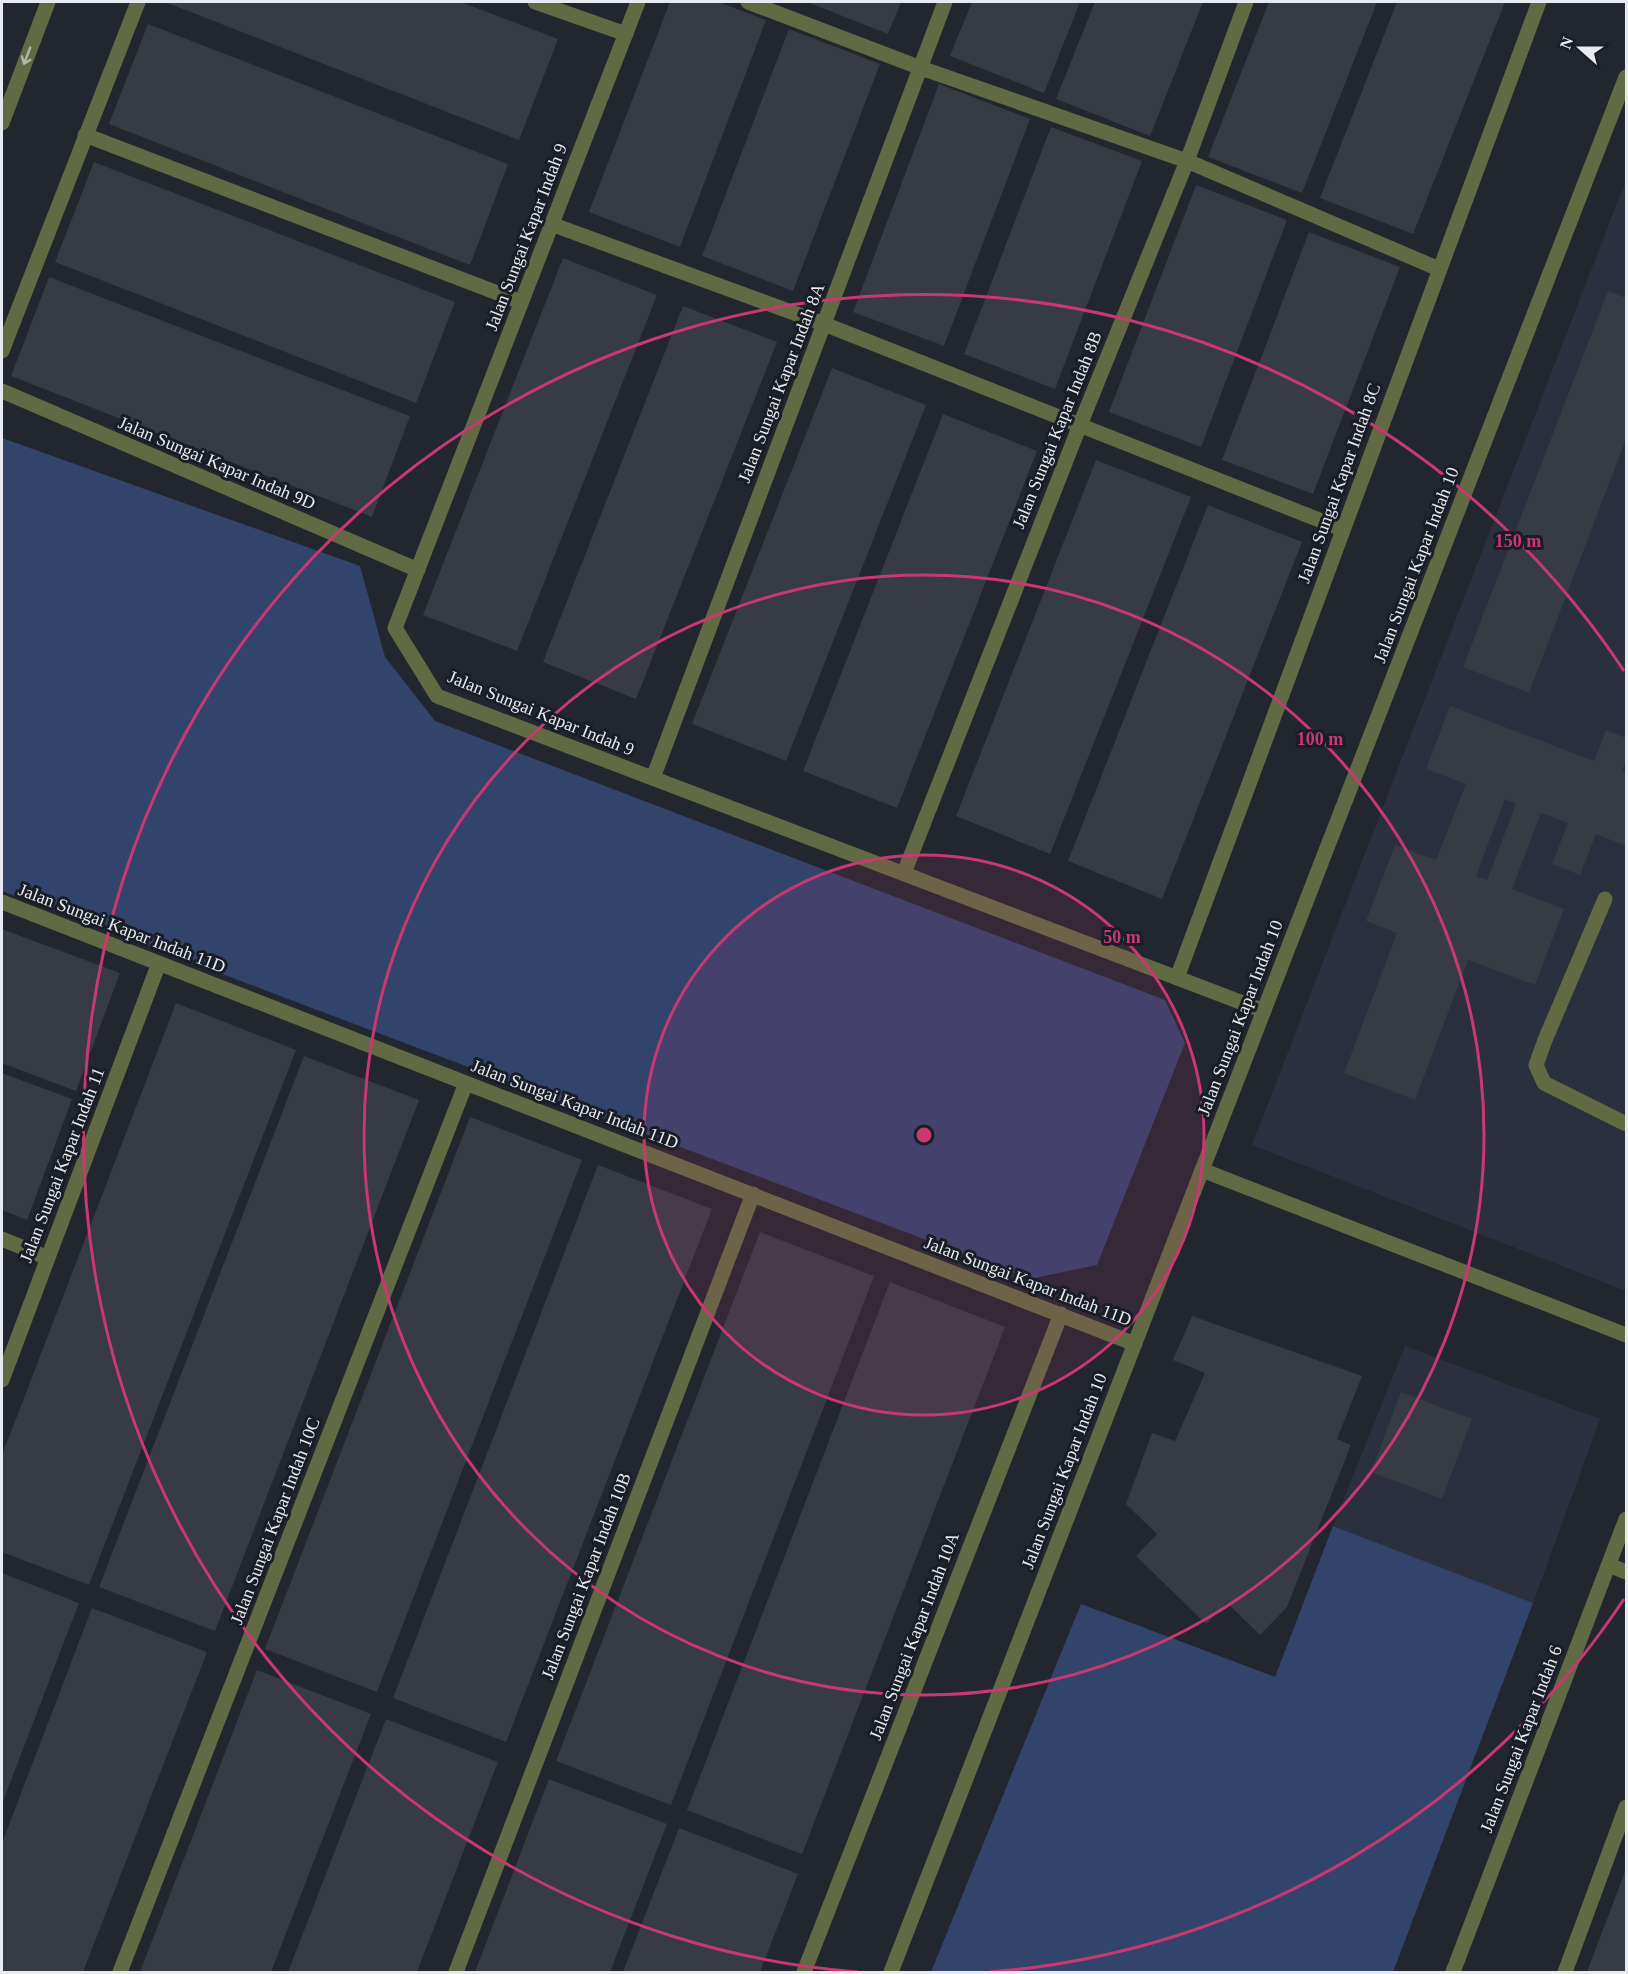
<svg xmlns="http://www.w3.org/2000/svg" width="1628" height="1974" font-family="Georgia,serif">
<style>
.built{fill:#2a303e}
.green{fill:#33446c}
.building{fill:#363b44;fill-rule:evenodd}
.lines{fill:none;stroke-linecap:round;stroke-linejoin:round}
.lane{stroke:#616a42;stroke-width:15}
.street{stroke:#616a42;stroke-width:15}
.oneway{stroke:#b1b7aa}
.ring{fill:none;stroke:#c83871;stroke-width:3}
.labels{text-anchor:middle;stroke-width:6;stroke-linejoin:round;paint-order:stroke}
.street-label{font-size:18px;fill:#e7eaf0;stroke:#191d25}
.centre{fill:#c83871;stroke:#191d25;stroke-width:3}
.ring-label{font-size:18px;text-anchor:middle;font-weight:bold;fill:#c83871;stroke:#191d25;stroke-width:6;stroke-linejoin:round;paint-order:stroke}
</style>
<rect width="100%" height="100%" fill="#22262f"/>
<path class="built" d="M 1626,180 L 1626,1291 L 1252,1145 Z
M 1405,1346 L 1600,1419 L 1533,1603 L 1333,1526 Z"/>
<path class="green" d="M 2,438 L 360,566 L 385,657 L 435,721 L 1165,1000 L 1185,1043 L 1097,1265 L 1030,1279 L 2,891 Z
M 1333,1526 L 1533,1603 L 1393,1972 L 931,1972 L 1081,1604 L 1275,1677 Z"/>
<path class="building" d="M 165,2 L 461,2 L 558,39 L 519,140 Z
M 670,2 L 718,2 L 766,20 L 680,247 L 589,212 Z
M 807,2 L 901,2 L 888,34 Z
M 972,2 L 1080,2 L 1044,93 L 950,56 Z
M 1095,2 L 1203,2 L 1150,136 L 1056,99 Z
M 1269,2 L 1377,2 L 1302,193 L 1208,157 Z
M 1397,2 L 1505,2 L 1413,234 L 1320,198 Z
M 148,24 L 508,164 L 470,265 L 109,124 Z
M 789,29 L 880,64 L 793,291 L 702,256 Z
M 939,84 L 1030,119 L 944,346 L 853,312 Z
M 1051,127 L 1142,161 L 1055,389 L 964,354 Z
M 94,162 L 455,302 L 416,403 L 55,262 Z
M 1196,185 L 1287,220 L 1201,447 L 1109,412 Z
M 1309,232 L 1400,267 L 1313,494 L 1222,460 Z
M 563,258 L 657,295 L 517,651 L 423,615 Z
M 49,277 L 410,416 L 372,517 L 11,376 Z
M 1608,291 L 1626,298 L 1626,439 L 1529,693 L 1463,667 Z
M 683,306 L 777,342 L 636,699 L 543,662 Z
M 832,368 L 926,405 L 786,761 L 692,724 Z
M 943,414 L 1037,451 L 897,808 L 803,771 Z
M 1096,460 L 1191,497 L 1050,854 L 956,816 Z
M 1208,505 L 1302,542 L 1162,899 L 1068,861 Z
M 1450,706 L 1594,761 L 1606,730 L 1626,738 L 1626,759 L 1622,771 L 1626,773 L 1626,846 L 1596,834 L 1580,875 L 1552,864 L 1568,823 L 1541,813 L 1512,889 L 1564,909 L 1535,985 L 1468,960 L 1415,1100 L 1344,1073 L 1397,933 L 1366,921 L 1395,845 L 1436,860 L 1466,784 L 1426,769 ZM 1505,799 L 1516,804 L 1487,880 L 1476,876 Z
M 2,929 L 120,973 L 76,1091 L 2,1063 Z
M 176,1003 L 296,1050 L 89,1585 L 2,1552 L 2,1455 Z
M 304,1056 L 419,1100 L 215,1631 L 99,1587 Z
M 2,1073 L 72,1099 L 27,1220 L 2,1210 Z
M 470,1117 L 582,1160 L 377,1692 L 265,1649 Z
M 598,1165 L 712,1209 L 506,1742 L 393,1698 Z
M 760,1232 L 874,1276 L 671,1805 L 556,1761 Z
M 890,1282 L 1005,1327 L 802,1854 L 687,1810 Z
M 1192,1316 L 1362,1376 L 1337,1439 L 1351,1445 L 1287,1607 L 1260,1635 L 1227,1603 L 1206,1624 L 1136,1556 L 1157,1534 L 1126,1504 L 1152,1433 L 1175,1441 L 1205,1373 L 1173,1360 Z
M 1401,1392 L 1472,1419 L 1442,1499 L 1371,1472 Z
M 2,1573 L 79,1603 L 2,1804 Z
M 92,1608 L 207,1652 L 83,1972 L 2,1972 L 2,1843 Z
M 257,1670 L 371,1714 L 271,1972 L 140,1972 Z
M 386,1719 L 498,1762 L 417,1972 L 288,1972 Z
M 549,1779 L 667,1824 L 610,1972 L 475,1972 Z
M 679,1828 L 798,1874 L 760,1972 L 623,1972 Z
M 1626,1869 L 1626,1972 L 1587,1972 Z"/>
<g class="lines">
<path class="lane" d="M 535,2 L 626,34
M 748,2 L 921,68 L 1187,161 L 1439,269
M 85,135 L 521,302
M 551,224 L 824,324 L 1342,529
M 653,778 L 945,2
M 904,873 L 1080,425 L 1187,161 L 1246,2
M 1605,899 L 1545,1040 L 1536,1065 L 1544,1083 L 1626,1124
M 1202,1170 L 1626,1335"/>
<path class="street" d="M 638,2 L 395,628 L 437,696 L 1264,1011
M 2,123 L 48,2
M 2,351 L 138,2
M 2,391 L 418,570
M 2,902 L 1135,1344
M 1177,978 L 1539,2
M 2,1239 L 48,1258
M 2,1380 L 159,963
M 1609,1565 L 1626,1572
M 120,1972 L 466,1083
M 456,1972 L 753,1194
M 804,1972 L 1061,1314
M 891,1972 L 1626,77
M 1453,1972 L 1626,1519
M 1565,1972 L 1626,1807"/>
</g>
<defs><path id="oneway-shaft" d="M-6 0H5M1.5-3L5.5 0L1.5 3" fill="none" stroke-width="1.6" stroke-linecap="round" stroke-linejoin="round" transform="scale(1.5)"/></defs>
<use class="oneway" href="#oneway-shaft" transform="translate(27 56) rotate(111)"/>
<circle cx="924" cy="1135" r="280" fill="#c83871" fill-opacity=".12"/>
<g class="ring">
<circle cx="924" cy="1135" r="280"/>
<circle cx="924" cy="1135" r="560"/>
<path d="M1624 1599A840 840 0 0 1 990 1972M858 1972A840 840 0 1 1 1624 671"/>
</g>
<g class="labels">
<g class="street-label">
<text transform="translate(526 237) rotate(-69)" y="6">Jalan Sungai Kapar Indah 9</text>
<text transform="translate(781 383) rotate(-69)" y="6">Jalan Sungai Kapar Indah 8A</text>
<text transform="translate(1057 430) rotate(-68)" y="6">Jalan Sungai Kapar Indah 8B</text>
<text transform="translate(217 463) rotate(23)" y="6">Jalan Sungai Kapar Indah 9D</text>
<text transform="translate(1339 483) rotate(-70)" y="6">Jalan Sungai Kapar Indah 8C</text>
<text transform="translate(1416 565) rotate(-69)" y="6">Jalan Sungai Kapar Indah 10</text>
<text transform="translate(541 713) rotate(22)" y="6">Jalan Sungai Kapar Indah 9</text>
<text transform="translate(122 928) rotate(21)" y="6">Jalan Sungai Kapar Indah 11D</text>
<text transform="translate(1240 1018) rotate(-69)" y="6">Jalan Sungai Kapar Indah 10</text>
<text transform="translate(575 1104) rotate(21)" y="6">Jalan Sungai Kapar Indah 11D</text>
<text transform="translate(62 1165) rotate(-69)" y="6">Jalan Sungai Kapar Indah 11</text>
<text transform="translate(1028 1281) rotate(21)" y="6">Jalan Sungai Kapar Indah 11D</text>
<text transform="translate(1064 1471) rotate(-69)" y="6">Jalan Sungai Kapar Indah 10</text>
<text transform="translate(275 1521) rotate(-69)" y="6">Jalan Sungai Kapar Indah 10C</text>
<text transform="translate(586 1576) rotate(-69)" y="6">Jalan Sungai Kapar Indah 10B</text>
<text transform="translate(914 1636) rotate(-69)" y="6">Jalan Sungai Kapar Indah 10A</text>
<text transform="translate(1521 1739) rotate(-69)" y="6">Jalan Sungai Kapar Indah 6</text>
</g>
</g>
<circle cx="924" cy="1135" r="9" class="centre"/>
<g class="ring-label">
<text x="1518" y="547">150 m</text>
<text x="1320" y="745">100 m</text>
<text x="1122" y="943">50 m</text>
</g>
<rect width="1628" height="1974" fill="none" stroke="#e7eaf0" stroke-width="6"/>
<g transform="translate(1580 48) rotate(291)" stroke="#191d25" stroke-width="4.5" paint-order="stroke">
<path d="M0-4.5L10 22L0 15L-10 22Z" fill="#e7eaf0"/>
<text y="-9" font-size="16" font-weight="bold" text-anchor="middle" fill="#e7eaf0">N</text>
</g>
</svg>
